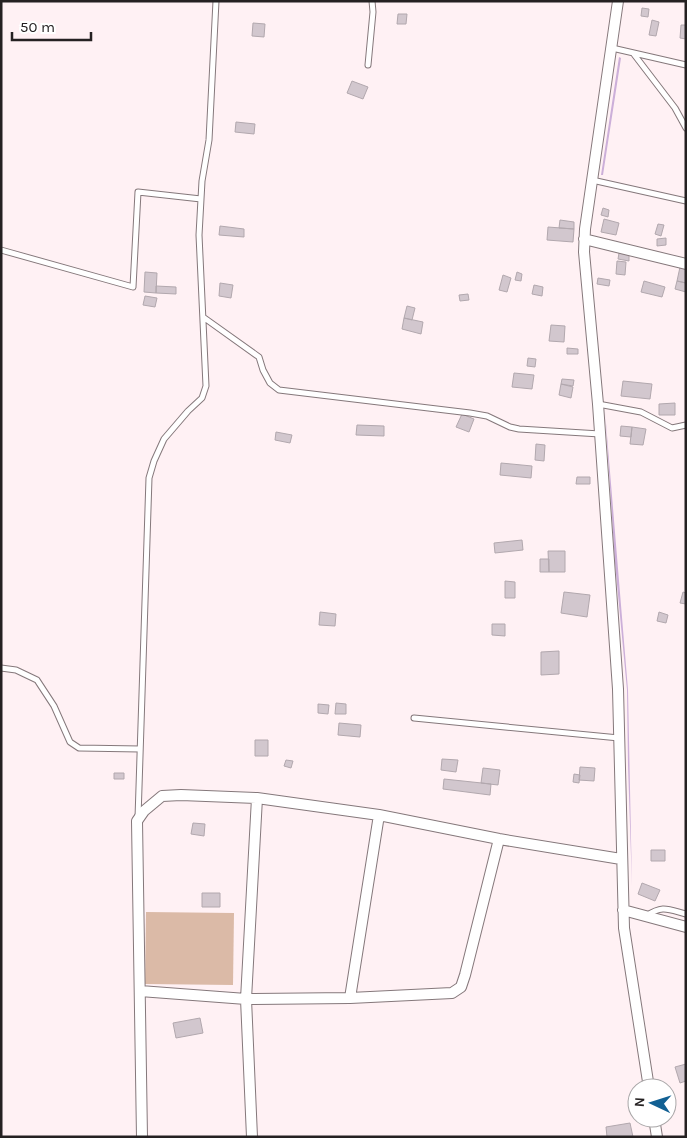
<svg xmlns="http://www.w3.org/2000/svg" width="687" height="1138" font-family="Karla,sans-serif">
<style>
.green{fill:#dbbaa7}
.water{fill:#ccafd9}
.building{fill:#d2c7ce;stroke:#b2a8ae}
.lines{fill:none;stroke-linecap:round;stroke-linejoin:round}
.service-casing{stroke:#85787b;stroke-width:7}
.minor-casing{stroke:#85787b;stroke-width:12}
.service{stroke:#fff;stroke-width:5}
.minor{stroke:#fff;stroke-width:10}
</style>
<rect width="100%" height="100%" fill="#fff1f4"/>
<path class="green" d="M 146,912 L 234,913 L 233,985 L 145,984 Z"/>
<path class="water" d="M 619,57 L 621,58 L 603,175 L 601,175 Z
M 605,411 L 628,690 L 632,887 L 628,765 L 627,690 L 615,563 Z"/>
<path class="building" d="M 642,8 L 649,9 L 648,17 L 641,16 Z
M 398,14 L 407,14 L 406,24 L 397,24 Z
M 652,20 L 659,22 L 656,36 L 649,35 Z
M 253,23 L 265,24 L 264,37 L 252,36 Z
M 681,25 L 686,25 L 686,39 L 680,38 Z
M 352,81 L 368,87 L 363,99 L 347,93 Z
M 236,122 L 255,124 L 254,134 L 235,132 Z
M 603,208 L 609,210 L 608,217 L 601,215 Z
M 604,219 L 619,223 L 616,235 L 601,232 Z
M 560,220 L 574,222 L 574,229 L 559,228 Z
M 658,224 L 664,225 L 661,236 L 655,234 Z
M 220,226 L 244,229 L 244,237 L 219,235 Z
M 548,227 L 574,229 L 573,242 L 547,240 Z
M 666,238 L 666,245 L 657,246 L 657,239 Z
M 619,253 L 629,254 L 629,261 L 618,259 Z
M 617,261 L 626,262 L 625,275 L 616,274 Z
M 680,267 L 686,269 L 686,283 L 677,281 Z
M 145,272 L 157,273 L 156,293 L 144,292 Z
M 517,272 L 522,274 L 521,281 L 515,280 Z
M 503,275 L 511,278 L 507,292 L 499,290 Z
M 598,278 L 610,280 L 609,286 L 597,284 Z
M 644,281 L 665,287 L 662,297 L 641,292 Z
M 677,281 L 686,283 L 686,292 L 675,289 Z
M 220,283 L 233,285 L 231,298 L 219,296 Z
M 534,285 L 543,287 L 542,296 L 532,294 Z
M 156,286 L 176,287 L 176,294 L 156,293 Z
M 468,294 L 469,300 L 460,301 L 459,295 Z
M 145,296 L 157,298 L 155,307 L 143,305 Z
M 407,306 L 415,308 L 412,320 L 404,318 Z
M 404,318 L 423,322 L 421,334 L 402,329 Z
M 551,325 L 565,326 L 564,342 L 549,341 Z
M 567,348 L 578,349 L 578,354 L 567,354 Z
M 528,358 L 536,359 L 535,367 L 527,366 Z
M 514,373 L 534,375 L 532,389 L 512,387 Z
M 562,379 L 574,380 L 573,386 L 561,384 Z
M 623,381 L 652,384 L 650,399 L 621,396 Z
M 561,384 L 573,387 L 571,398 L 559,395 Z
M 675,403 L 675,415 L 659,415 L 659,404 Z
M 462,414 L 474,419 L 469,432 L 456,427 Z
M 357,425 L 384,426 L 384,436 L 356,435 Z
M 621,426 L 632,427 L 631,437 L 620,436 Z
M 632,427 L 646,429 L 643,445 L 630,444 Z
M 276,432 L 292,435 L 290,443 L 275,440 Z
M 536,444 L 545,445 L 544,461 L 535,460 Z
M 501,463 L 532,466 L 531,478 L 500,475 Z
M 577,477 L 590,477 L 590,484 L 576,484 Z
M 522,540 L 523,550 L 495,553 L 494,543 Z
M 548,551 L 565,551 L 565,572 L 549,572 Z
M 540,559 L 549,559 L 549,572 L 540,572 Z
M 505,581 L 515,582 L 515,598 L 505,598 Z
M 564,592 L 590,595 L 587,617 L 561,613 Z
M 683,592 L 686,593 L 686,604 L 680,603 Z
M 320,612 L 336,614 L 335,626 L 319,625 Z
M 659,612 L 668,615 L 666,623 L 657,621 Z
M 492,624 L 505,624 L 505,636 L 492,635 Z
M 559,651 L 559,674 L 541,675 L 541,652 Z
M 336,703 L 346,704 L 346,714 L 335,714 Z
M 318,704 L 329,705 L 328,714 L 318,713 Z
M 339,723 L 361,725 L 360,737 L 338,735 Z
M 255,740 L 268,740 L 268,756 L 255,756 Z
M 442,759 L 458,760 L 456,772 L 441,770 Z
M 286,760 L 293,761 L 291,768 L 284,766 Z
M 580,767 L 595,768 L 594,781 L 579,780 Z
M 483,768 L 500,770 L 498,785 L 481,783 Z
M 114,773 L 124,773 L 124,779 L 114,779 Z
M 574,774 L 580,775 L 579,783 L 573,782 Z
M 444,779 L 491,784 L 490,795 L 443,789 Z
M 193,823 L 205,824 L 204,836 L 191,834 Z
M 651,850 L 665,850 L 665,861 L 651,861 Z
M 642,883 L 660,890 L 655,901 L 638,894 Z
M 202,893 L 220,893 L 220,907 L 202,907 Z
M 200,1018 L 203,1033 L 176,1038 L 173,1023 Z
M 686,1064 L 686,1081 L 680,1083 L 675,1067 Z
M 630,1123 L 633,1137 L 607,1137 L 606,1127 Z"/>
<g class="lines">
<g class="service-casing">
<path id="service" d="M 612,48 L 686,65
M 633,53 L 675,108 L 686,128
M 368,65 L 373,12 L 372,1
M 592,180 L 686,201
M 1,250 L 133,287 L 138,192 L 201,199
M 203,317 L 259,357 L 263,370 L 270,383 L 279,390 L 470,413 L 487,416 L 510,427 L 519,429 L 600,434
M 598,404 L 641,412 L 672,428 L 686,425
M 1,668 L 16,670 L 37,680 L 54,706 L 70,742 L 79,748 L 140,749
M 414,718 L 619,738
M 138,818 L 149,478 L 154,461 L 164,439 L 188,411 L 202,398 L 206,386 L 199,235 L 202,181 L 209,140 L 216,1
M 646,916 C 663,905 667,909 686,914"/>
</g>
<g class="minor-casing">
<path id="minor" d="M 618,1 L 585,229 L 584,252 L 598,404 L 618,689 L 624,928 L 649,1088
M 584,239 L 686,264
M 623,910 L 686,927
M 140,991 L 246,999 L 350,998 L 452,993 L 461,987 L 465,975 L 499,839
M 350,998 L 379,815
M 654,1118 L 657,1137
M 142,1137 L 137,821 L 144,811 L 162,796 L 181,795 L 257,798 L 379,815 L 499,839 L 621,859
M 252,1137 L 246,999 L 257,798"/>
</g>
<use href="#service" class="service"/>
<use href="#minor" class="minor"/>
</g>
<rect width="687" height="1138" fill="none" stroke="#252122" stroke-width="5"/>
<g transform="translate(652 1103) rotate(274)"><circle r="24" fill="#ffffff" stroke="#a8a6a7"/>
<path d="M0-4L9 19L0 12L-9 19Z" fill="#126093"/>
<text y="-8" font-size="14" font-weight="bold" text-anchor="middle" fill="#252122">N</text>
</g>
<path d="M12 32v8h79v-8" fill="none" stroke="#252122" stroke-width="2.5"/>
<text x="20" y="32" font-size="15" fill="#252122" stroke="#ffffff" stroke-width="4" paint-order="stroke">50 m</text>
</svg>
